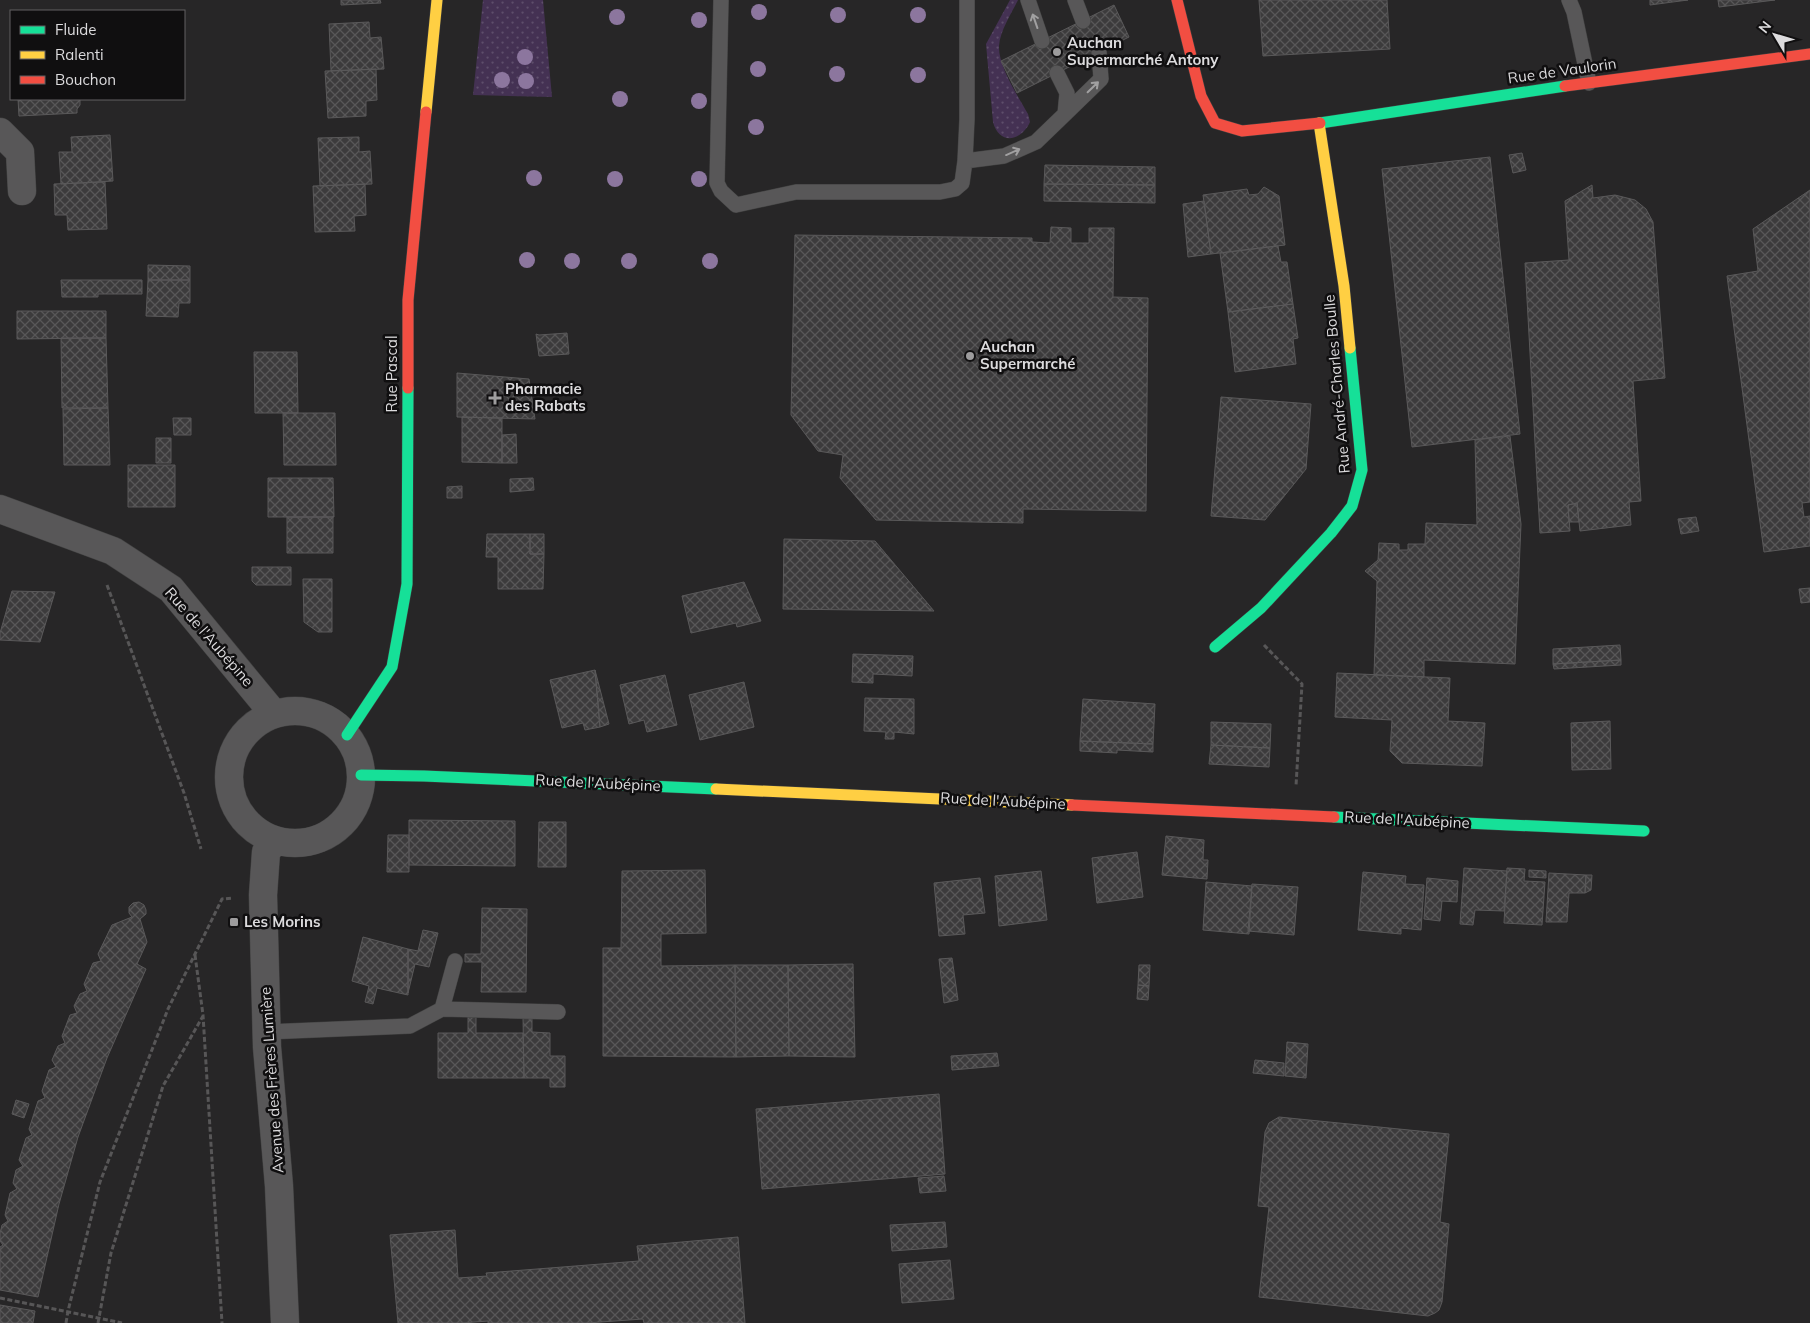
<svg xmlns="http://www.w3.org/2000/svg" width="1810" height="1323" font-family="Mulish,sans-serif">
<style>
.grass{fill:url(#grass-dots)}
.building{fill:url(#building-cross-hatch);stroke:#5a595a}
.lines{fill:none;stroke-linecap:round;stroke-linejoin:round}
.lane-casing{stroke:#414141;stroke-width:16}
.street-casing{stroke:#414141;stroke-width:29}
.fast-casing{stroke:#414141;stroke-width:12}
.slow-casing{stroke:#414141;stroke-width:12}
.jam-casing{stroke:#414141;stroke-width:12}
.path{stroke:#575657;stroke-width:3;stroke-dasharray:5 2.5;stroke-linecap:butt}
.lane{stroke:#585758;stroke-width:15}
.street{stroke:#585758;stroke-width:28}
.fast{stroke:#16e098;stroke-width:11}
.slow{stroke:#ffcf43;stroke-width:11}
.jam{stroke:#f24e42;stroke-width:11}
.tree{fill:#8c769e}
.oneway{stroke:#a1a0a1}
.poi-dot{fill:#9d9c9d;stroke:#100f10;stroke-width:2}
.labels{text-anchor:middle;stroke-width:5;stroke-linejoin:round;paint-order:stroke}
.poi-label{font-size:15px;font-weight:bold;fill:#dcdbdd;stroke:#100f10;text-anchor:start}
.street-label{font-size:15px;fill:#dcdbdd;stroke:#100f10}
</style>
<defs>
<pattern id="grass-dots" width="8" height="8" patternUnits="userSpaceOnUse" patternTransform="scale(1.25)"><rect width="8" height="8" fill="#443153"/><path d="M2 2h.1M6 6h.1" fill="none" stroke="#5e4e6b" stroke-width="1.8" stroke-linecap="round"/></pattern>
<pattern id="building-cross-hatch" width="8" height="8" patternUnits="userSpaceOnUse" patternTransform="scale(1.25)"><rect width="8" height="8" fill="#3c3b3c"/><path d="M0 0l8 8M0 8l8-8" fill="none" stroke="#585758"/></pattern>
</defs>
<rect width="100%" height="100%" fill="#272627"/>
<path class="grass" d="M 483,0 L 543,0 L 552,97 L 473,95 Z
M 1010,0 L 1018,0 C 1011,14 1000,31 999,46 C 998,66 1018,96 1028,114 L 1030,122 C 1021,142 999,145 993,122 L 986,44 Z"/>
<path class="building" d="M 341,0 L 380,0 L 381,3 L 341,5 Z
M 1259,0 L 1387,0 L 1390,49 L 1263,56 Z
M 1650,0 L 1688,0 L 1650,5 Z
M 1718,0 L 1775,0 L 1719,7 Z
M 1114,5 L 1129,37 L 1017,93 L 1001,61 Z
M 369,22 L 370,38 L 381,37 L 384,69 L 331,71 L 329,24 Z
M 376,69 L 377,100 L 366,101 L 366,116 L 328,118 L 325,71 Z
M 18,99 L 80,99 L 80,105 L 77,109 L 77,113 L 19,116 Z
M 110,135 L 113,181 L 61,184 L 59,152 L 72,152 L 71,137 Z
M 359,137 L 359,152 L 370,151 L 372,184 L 320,186 L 318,138 Z
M 1522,153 L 1526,170 L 1513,173 L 1509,155 Z
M 1490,157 L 1520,434 L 1412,447 L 1382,169 Z
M 1045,165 L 1155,167 L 1155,185 L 1044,184 Z
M 105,182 L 107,229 L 68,230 L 67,215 L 55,215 L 54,184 Z
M 365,184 L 366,215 L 354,216 L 355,231 L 315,232 L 313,186 Z
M 1044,184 L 1155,185 L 1155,203 L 1044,201 Z
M 1592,185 L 1593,198 L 1615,195 L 1635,200 L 1646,209 L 1653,222 L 1665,378 L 1633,381 L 1641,501 L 1629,502 L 1631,525 L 1580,531 L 1577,503 L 1568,505 L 1570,531 L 1540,533 L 1525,263 L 1569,260 L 1565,201 Z
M 1264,187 L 1279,196 L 1285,245 L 1211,254 L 1203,195 L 1247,189 L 1249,195 L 1258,194 Z
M 1810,190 L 1810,502 L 1802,503 L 1804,517 L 1810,516 L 1810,546 L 1764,552 L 1727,276 L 1758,271 L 1753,229 Z
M 1204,201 L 1211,254 L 1188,257 L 1183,204 Z
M 1051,227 L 1071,228 L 1071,243 L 1089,243 L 1089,228 L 1114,228 L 1113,297 L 1148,298 L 1146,511 L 1023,509 L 1023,523 L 876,520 L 840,478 L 843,455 L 818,451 L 791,415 L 795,235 L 1032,238 L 1032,242 L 1050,243 Z
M 1278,246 L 1281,262 L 1287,262 L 1293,304 L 1228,312 L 1220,253 Z
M 148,265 L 190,266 L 190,280 L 148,280 Z
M 61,280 L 142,280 L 142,294 L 98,294 L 98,297 L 62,297 Z
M 148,280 L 190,280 L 190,303 L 179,303 L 178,317 L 146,316 Z
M 1293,304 L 1298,338 L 1293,339 L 1296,364 L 1235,372 L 1228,312 Z
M 17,311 L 106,311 L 106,338 L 17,339 Z
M 567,333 L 569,354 L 539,356 L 536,334 L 539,335 Z
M 61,338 L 106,338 L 108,408 L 62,408 Z
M 254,352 L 297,352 L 298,413 L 255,413 Z
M 457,373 L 529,379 L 535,419 L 457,417 Z
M 1221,397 L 1311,404 L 1306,469 L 1265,520 L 1211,516 Z
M 108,408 L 110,465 L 64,465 L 63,409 Z
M 283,413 L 335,413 L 336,465 L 284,465 Z
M 462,417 L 502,418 L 502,463 L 462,462 Z
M 173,418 L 191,418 L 191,435 L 174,435 Z
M 516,434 L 517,463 L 502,463 L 502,435 Z
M 1510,436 L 1521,524 L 1515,664 L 1424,660 L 1424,677 L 1374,675 L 1377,581 L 1365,571 L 1378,560 L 1379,543 L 1399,544 L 1399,550 L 1408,550 L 1408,544 L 1425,544 L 1426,523 L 1477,525 L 1475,440 Z
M 156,438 L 171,438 L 171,463 L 156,463 Z
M 128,465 L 175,465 L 175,507 L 128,507 Z
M 268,478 L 333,478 L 334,517 L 268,517 Z
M 533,478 L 534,490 L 510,492 L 510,479 Z
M 462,486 L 462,498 L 447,498 L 447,487 Z
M 1577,503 L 1579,522 L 1569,522 L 1568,505 Z
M 287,517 L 333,517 L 333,553 L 287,553 Z
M 1696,517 L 1699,531 L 1681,534 L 1678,519 Z
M 487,534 L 530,534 L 530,554 L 544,554 L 543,589 L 498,589 L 498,557 L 486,557 Z
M 530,534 L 544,534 L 544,554 L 530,554 Z
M 784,539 L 875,541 L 934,611 L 783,609 Z
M 252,567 L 291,567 L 291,585 L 256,585 L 252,581 Z
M 303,579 L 332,579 L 332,632 L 318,632 L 304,622 Z
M 744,582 L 761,621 L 737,627 L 736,623 L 691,633 L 682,596 Z
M 1810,588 L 1810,602 L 1801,603 L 1799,589 Z
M 12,591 L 55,592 L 40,642 L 0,640 L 0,633 Z
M 1620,645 L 1621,660 L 1553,664 L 1553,649 Z
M 853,654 L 913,656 L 912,676 L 873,674 L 873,683 L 852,682 Z
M 1621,660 L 1621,665 L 1554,669 L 1553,664 Z
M 595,670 L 609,724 L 600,727 Z
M 595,670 L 600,727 L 585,730 L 583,723 L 562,728 L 550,680 Z
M 1337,673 L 1450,678 L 1448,721 L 1485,723 L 1482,766 L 1402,763 L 1390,751 L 1392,720 L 1335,717 Z
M 665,675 L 677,725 L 647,732 L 644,720 L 629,724 L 620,685 Z
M 744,682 L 754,727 L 700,740 L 689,695 Z
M 865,698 L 914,699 L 914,734 L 894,732 L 894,739 L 885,739 L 886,732 L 864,731 Z
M 1083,699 L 1155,704 L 1153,744 L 1080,741 Z
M 1610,721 L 1611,769 L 1572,770 L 1571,723 Z
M 1211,722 L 1271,724 L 1270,748 L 1211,745 Z
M 1080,741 L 1153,744 L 1153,752 L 1117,750 L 1117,753 L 1080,751 Z
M 1211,745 L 1270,748 L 1269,767 L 1209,764 Z
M 409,820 L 515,821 L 515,866 L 409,865 Z
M 539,822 L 566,822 L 566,867 L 538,867 Z
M 388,835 L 409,835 L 409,872 L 387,872 Z
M 1166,836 L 1204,840 L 1203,860 L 1208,860 L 1207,879 L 1162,875 Z
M 1137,852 L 1143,897 L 1097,903 L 1092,858 Z
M 1464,868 L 1507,871 L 1504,911 L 1475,910 L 1473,925 L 1460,924 Z
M 1507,868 L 1525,869 L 1524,881 L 1545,882 L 1542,925 L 1504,923 Z
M 705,870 L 706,933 L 661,934 L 661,966 L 735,965 L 736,1057 L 603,1056 L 603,948 L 621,948 L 622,871 Z
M 1529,870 L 1546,871 L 1546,878 L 1529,877 Z
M 1041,871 L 1047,920 L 999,926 L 995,876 Z
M 1363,872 L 1406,876 L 1405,884 L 1424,885 L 1421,930 L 1401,928 L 1401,934 L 1358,930 Z
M 1549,873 L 1586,875 L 1585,893 L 1569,893 L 1567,922 L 1546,922 Z
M 1586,875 L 1592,875 L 1591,890 L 1585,893 Z
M 980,878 L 985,913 L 963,915 L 965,934 L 939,936 L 934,883 Z
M 1427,878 L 1458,881 L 1457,902 L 1442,901 L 1440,921 L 1424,919 Z
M 1206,882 L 1252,886 L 1249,934 L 1203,930 Z
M 1252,884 L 1298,887 L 1294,935 L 1248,931 Z
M 139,902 L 144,905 L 146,910 L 146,914 L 140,919 L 147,942 L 137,964 L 146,969 L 107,1058 L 78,1137 L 59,1204 L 38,1297 L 0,1290 L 0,1247 L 3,1245 L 0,1241 L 0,1233 L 2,1225 L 8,1221 L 5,1215 L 10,1193 L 17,1189 L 13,1183 L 16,1170 L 23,1166 L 19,1160 L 26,1138 L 32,1135 L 29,1129 L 38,1101 L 45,1098 L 42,1091 L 49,1070 L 56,1067 L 52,1060 L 58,1046 L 65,1043 L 62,1036 L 70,1015 L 77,1013 L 74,1006 L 80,994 L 87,991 L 84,984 L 93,963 L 101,961 L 98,954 L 112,925 L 132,917 L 129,913 L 129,907 L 133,903 Z
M 482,908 L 527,909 L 526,992 L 481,992 L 482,962 L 465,962 L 465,954 L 481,954 Z
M 423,930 L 438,933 L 429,967 L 415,964 L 408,993 L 408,949 L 418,951 Z
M 363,937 L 408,949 L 408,995 L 377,988 L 373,1004 L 365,1002 L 369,986 L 352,981 Z
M 952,958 L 958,1000 L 944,1003 L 939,959 Z
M 853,964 L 855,1057 L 789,1056 L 788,965 Z
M 735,965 L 788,965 L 789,1056 L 736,1057 Z
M 1139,965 L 1150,965 L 1149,986 L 1138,985 Z
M 1138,985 L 1149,986 L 1148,1000 L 1137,999 Z
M 532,1016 L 532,1032 L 550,1033 L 550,1056 L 565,1056 L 565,1087 L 550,1087 L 550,1078 L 524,1078 L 523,1017 Z
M 468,1017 L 476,1017 L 476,1033 L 523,1033 L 524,1078 L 438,1078 L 438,1033 L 468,1033 Z
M 1287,1042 L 1308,1044 L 1306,1078 L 1285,1076 Z
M 997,1053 L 999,1066 L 952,1070 L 951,1056 Z
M 1255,1060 L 1284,1063 L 1284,1076 L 1253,1073 Z
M 939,1094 L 945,1174 L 762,1189 L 756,1109 Z
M 16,1100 L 29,1104 L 24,1118 L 12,1114 Z
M 1279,1117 L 1449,1134 L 1440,1222 L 1449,1224 L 1442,1302 L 1439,1310 L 1435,1313 L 1428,1316 L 1259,1297 L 1269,1207 L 1258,1206 L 1265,1132 L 1269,1123 Z
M 944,1176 L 946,1191 L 920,1193 L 918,1178 Z
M 945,1222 L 947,1247 L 892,1251 L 890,1225 Z
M 455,1230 L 458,1278 L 487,1276 L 486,1273 L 639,1261 L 637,1246 L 738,1237 L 745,1323 L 644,1323 L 643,1319 L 587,1323 L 488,1323 L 488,1321 L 462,1323 L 398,1323 L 390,1235 Z
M 950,1260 L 954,1299 L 902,1303 L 899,1264 Z
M 0,1305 L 35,1311 L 33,1323 L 0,1323 Z"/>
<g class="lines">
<g class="lane-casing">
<path id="lane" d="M 721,0 L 717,183 L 721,191 L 736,205 L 796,192 L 940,192 L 955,189 L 962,183 L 965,161 L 967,119 L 967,0
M 1028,0 L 1042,41
M 1075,0 L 1083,21
M 1569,0 L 1574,12 L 1589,83
M 1065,114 L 1101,79 L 1099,52
M 965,161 L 1004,156 L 1036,142 L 1065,114 L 1067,93 L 1057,73
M 442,1009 L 558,1012
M 266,1032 L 410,1026 L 442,1009 L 455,961"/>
</g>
<g class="street-casing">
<path id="street" d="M 0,132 L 20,152 L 22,191
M 0,509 L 113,551 L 171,589 L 274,714
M229 777a66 66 0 1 1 132 0a66 66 0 1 1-132 0Z
M 275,840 L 266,852 L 263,895 L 267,1047 L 279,1186 L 285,1323"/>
</g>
<g class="fast-casing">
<path id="fast" d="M 1320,123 L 1565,86
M 1215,647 L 1261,608 L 1331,533 L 1352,506 L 1362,470 L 1350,348
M 347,735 L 392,667 L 407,584 L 408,388
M 361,775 L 424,776 L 716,789
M 1334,817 L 1644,831"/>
</g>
<g class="slow-casing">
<path id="slow" d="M 426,112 L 437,0
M 1319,123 L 1344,286 L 1350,348
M 716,789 L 1072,805"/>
</g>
<g class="jam-casing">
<path id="jam" d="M 1177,0 L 1201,96 L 1215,123 L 1242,131 L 1320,123
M 1565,86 L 1810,54
M 408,388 L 408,300 L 426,112
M 1072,805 L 1334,817"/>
</g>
<path class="path" d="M 107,585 L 184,793 L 201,849
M 1264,645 L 1302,684 L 1296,786
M 195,955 L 203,1015 L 222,1323
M 0,1298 L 122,1323
M 66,1323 L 68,1311 L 100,1182 L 168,1009 L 222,899 L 233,898
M 98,1323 L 111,1253 L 163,1086 L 203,1016"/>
<use href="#lane" class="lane"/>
<use href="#street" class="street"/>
<use href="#fast" class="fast"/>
<use href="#slow" class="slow"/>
<use href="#jam" class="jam"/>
</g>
<g class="tree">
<circle cx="759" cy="12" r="8"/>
<circle cx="838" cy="15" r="8"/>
<circle cx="918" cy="15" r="8"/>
<circle cx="617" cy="17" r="8"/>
<circle cx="699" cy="20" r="8"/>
<circle cx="525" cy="57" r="8"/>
<circle cx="758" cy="69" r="8"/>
<circle cx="837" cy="74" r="8"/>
<circle cx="918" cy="75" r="8"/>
<circle cx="502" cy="80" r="8"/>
<circle cx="526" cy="81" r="8"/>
<circle cx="620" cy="99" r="8"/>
<circle cx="699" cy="101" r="8"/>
<circle cx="756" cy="127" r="8"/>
<circle cx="534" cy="178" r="8"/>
<circle cx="615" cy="179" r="8"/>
<circle cx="699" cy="179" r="8"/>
<circle cx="527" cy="260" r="8"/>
<circle cx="572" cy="261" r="8"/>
<circle cx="629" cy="261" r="8"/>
<circle cx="710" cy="261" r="8"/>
</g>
<defs><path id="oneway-shaft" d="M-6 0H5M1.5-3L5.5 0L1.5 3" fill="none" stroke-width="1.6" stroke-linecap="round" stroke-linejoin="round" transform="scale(1.25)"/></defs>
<g class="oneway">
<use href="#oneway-shaft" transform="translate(1035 21) rotate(-109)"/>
<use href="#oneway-shaft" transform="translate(1093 87) rotate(-44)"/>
<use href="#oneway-shaft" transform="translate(1013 152) rotate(-24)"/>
</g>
<g class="poi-dot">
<circle cx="1057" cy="52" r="5"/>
<circle cx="970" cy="356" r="5"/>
<path d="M492.5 390.5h5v5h5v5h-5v5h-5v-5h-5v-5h5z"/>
<rect x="229" y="917" width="10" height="10" rx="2.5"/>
</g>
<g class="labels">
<g class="poi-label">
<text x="1067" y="48">Auchan<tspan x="1067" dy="17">Supermarché Antony</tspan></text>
<text x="980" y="352">Auchan<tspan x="980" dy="17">Supermarché</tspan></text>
<text x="505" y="394">Pharmacie<tspan x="505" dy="17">des Rabats</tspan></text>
<text x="244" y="927">Les Morins</text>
</g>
<g class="street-label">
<text transform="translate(1562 71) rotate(-8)" y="5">Rue de Vaulorin</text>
<text transform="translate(392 374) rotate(-90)" y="5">Rue Pascal</text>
<text transform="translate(1337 384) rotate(-95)" y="5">Rue André-Charles Boulle</text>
<text transform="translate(209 637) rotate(49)" y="5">Rue de l'Aubépine</text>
<text transform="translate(598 783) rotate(3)" y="5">Rue de l'Aubépine</text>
<text transform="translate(1003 801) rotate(3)" y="5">Rue de l'Aubépine</text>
<text transform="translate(1407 820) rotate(3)" y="5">Rue de l'Aubépine</text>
<text transform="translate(272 1080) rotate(-94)" y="5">Avenue des Frères Lumière</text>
</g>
</g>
<rect x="10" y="10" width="175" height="90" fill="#100f10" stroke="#626162"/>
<rect x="20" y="26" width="25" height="8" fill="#16e098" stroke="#626162"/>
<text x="55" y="35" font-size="15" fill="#dcdbdd">Fluide</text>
<rect x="20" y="51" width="25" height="8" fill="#ffcf43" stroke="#626162"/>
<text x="55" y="60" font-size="15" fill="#dcdbdd">Ralenti</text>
<rect x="20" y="76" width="25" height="8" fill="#f24e42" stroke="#626162"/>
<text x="55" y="85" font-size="15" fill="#dcdbdd">Bouchon</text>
<g transform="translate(1775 35) rotate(308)" stroke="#100f10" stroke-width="4" paint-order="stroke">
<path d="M0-4L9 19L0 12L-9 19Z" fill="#dcdbdd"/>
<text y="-8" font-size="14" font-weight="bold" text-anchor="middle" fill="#dcdbdd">N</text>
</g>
</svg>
